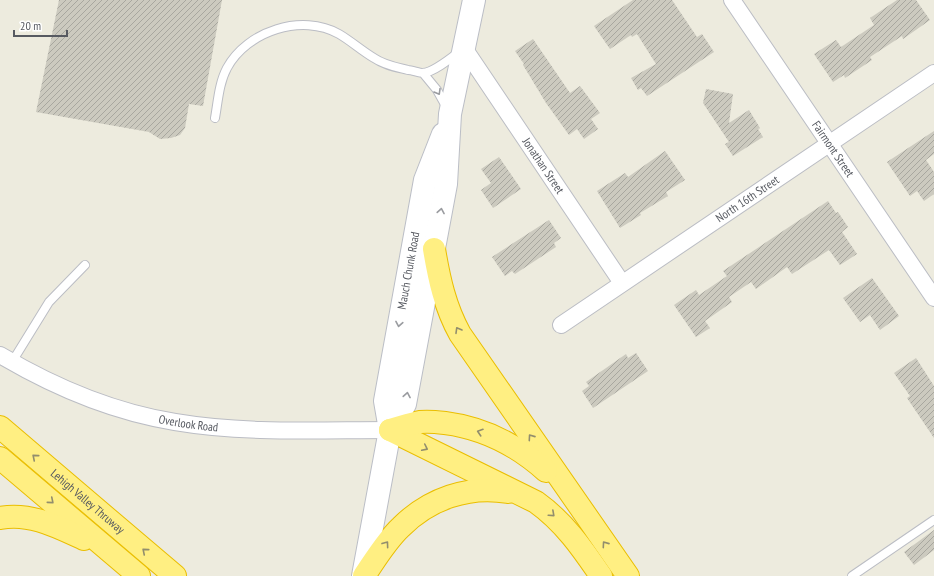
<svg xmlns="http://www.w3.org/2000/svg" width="934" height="576" font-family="'PT Sans Narrow',sans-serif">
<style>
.building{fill:url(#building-hatch)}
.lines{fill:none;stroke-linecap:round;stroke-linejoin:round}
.service-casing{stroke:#bbbdc4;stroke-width:10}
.minor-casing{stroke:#bbbdc4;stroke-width:18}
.secondary-casing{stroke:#bbbec6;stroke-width:24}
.motorway-casing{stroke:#eabe00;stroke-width:24}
.service{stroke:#fff;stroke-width:8}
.minor{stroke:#fff;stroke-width:16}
.secondary{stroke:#fff;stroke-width:22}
.motorway{stroke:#ffef82;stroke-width:22}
.oneway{stroke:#9a9ca0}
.oneway2{stroke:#928e6d}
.labels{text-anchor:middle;stroke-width:3;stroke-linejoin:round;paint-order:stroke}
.street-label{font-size:12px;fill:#575a61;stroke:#fff}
</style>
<defs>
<pattern id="building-hatch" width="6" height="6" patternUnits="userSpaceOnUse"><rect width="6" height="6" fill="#cccabf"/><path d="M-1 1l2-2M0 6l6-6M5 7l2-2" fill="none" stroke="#a8a79f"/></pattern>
</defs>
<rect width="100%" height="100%" fill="#edebde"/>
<path class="building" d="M 59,0 L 222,0 L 203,106 L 189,104 L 185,128 L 180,135 L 171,138 L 160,139 L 149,132 L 36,112 Z
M 633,0 L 672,0 L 697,37 L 702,34 L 714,52 L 647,96 L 641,88 L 638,90 L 631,78 L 656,64 L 637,34 L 632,37 L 631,35 L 610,49 L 594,26 Z
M 897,0 L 916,0 L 930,20 L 903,39 L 902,36 L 870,57 L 872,60 L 845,78 L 844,75 L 833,82 L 814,54 L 836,40 L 841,47 L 874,25 L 870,18 Z
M 533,39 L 570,93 L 580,86 L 600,113 L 591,119 L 598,129 L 584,139 L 577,129 L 569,135 L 546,103 L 523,65 L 524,64 L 515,51 Z
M 706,89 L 733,94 L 729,123 L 749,110 L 760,128 L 758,129 L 763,137 L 733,156 L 725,144 L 729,142 L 703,103 Z
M 934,131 L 934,154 L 926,160 L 934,172 L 934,194 L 924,201 L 917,191 L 910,196 L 887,162 Z
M 665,151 L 685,180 L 666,192 L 668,196 L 640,213 L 641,215 L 620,228 L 597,191 L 625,173 L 628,177 Z
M 499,157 L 521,189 L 493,208 L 481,190 L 491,183 L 481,169 Z
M 828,201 L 836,213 L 838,212 L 848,227 L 842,232 L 857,254 L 840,265 L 829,250 L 792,274 L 787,267 L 756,289 L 751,282 L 729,297 L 732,302 L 705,321 L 710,328 L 696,337 L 674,305 L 696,290 L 699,295 L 727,276 L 723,271 Z
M 549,220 L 561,238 L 554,243 L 556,247 L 515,274 L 512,271 L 505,276 L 492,257 Z
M 872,278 L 899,316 L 880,330 L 870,315 L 860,322 L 843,298 Z
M 636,353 L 648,371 L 593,408 L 582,391 L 589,386 L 586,382 L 626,354 L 628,358 Z
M 916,358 L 934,386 L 934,438 L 907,398 L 910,396 L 894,373 Z
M 934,530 L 934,550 L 914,565 L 904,552 Z"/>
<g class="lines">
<g class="service-casing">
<path id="service" d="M 423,73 L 437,90 L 447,108
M 215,118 C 218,101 219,83 227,68 C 247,31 302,13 339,34 C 351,41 362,51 374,58 C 384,65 396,67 408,70 C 412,70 419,73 423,73 C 434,72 451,58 460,51
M 12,362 L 49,302 L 85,265
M 852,576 L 934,520"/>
</g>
<g class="minor-casing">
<g id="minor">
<path id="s1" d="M 732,0 L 934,298"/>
<path id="s2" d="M 464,48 L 622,283"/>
<path id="s3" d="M 561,325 L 934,73"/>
<path id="s4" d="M 0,355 C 54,387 113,412 175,422 C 246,434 318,430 390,430"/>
</g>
</g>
<g class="secondary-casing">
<g id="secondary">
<path id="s5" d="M 390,430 L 385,401 L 425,180 L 443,134"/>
<path d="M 363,576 L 390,430 L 405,404 L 446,184 L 450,114 L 474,0"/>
</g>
</g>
<g class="motorway-casing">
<g id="motorway">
<path d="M 434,249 C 439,279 445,307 460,334 L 628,576"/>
<path id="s6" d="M 0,427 L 175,576"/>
<path d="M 390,430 L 536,502 C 564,522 582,548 601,576"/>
<path d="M 390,430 C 400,427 410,424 420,422 C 428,421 437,422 445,423 C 484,428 517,445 546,471"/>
<path d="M 0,458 L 139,576"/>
<path d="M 0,518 C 30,512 58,527 84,539"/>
<path d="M 364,576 C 375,560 386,541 401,527 C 429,499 468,485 508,492"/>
</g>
</g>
<use href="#service" class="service"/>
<use href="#minor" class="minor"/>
<use href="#secondary" class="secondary"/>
<use href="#motorway" class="motorway"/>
</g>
<defs><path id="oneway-chevron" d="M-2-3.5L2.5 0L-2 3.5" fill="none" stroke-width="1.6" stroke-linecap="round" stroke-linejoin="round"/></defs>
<g class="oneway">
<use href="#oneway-chevron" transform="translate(438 92) rotate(60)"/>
<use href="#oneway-chevron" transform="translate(441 211) rotate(-80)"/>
<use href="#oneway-chevron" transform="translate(399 324) rotate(100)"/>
<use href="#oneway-chevron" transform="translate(407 395) rotate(-80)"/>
</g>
<g class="oneway2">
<use href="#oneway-chevron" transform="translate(458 330) rotate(-120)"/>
<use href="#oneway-chevron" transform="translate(480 432) rotate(-162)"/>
<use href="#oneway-chevron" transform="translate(531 437) rotate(-125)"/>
<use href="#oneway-chevron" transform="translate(425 448) rotate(26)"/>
<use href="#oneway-chevron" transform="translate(35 457) rotate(-140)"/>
<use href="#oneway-chevron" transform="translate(51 501) rotate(40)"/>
<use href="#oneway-chevron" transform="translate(552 514) rotate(42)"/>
<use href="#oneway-chevron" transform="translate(386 544) rotate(-54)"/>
<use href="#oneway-chevron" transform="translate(605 544) rotate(-125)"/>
<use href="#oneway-chevron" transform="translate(145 551) rotate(-140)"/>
</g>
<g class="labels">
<g class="street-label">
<text dy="4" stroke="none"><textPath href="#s1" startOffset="180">Fairmont Street</textPath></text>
<text dy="4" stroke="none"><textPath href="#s2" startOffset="142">Jonathan Street</textPath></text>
<text dy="4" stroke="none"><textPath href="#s3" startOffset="225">North 16th Street</textPath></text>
<text dy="4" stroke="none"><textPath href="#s5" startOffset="162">Mauch Chunk Road</textPath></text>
<text dy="4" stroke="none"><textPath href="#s4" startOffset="202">Overlook Road</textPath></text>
<text dy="4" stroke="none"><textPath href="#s6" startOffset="115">Lehigh Valley Thruway</textPath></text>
</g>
</g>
<path d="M14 30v6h53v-6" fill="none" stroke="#575a61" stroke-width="2"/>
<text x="20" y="30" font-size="12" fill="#575a61" stroke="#ffffff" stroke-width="3" paint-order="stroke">20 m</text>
</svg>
